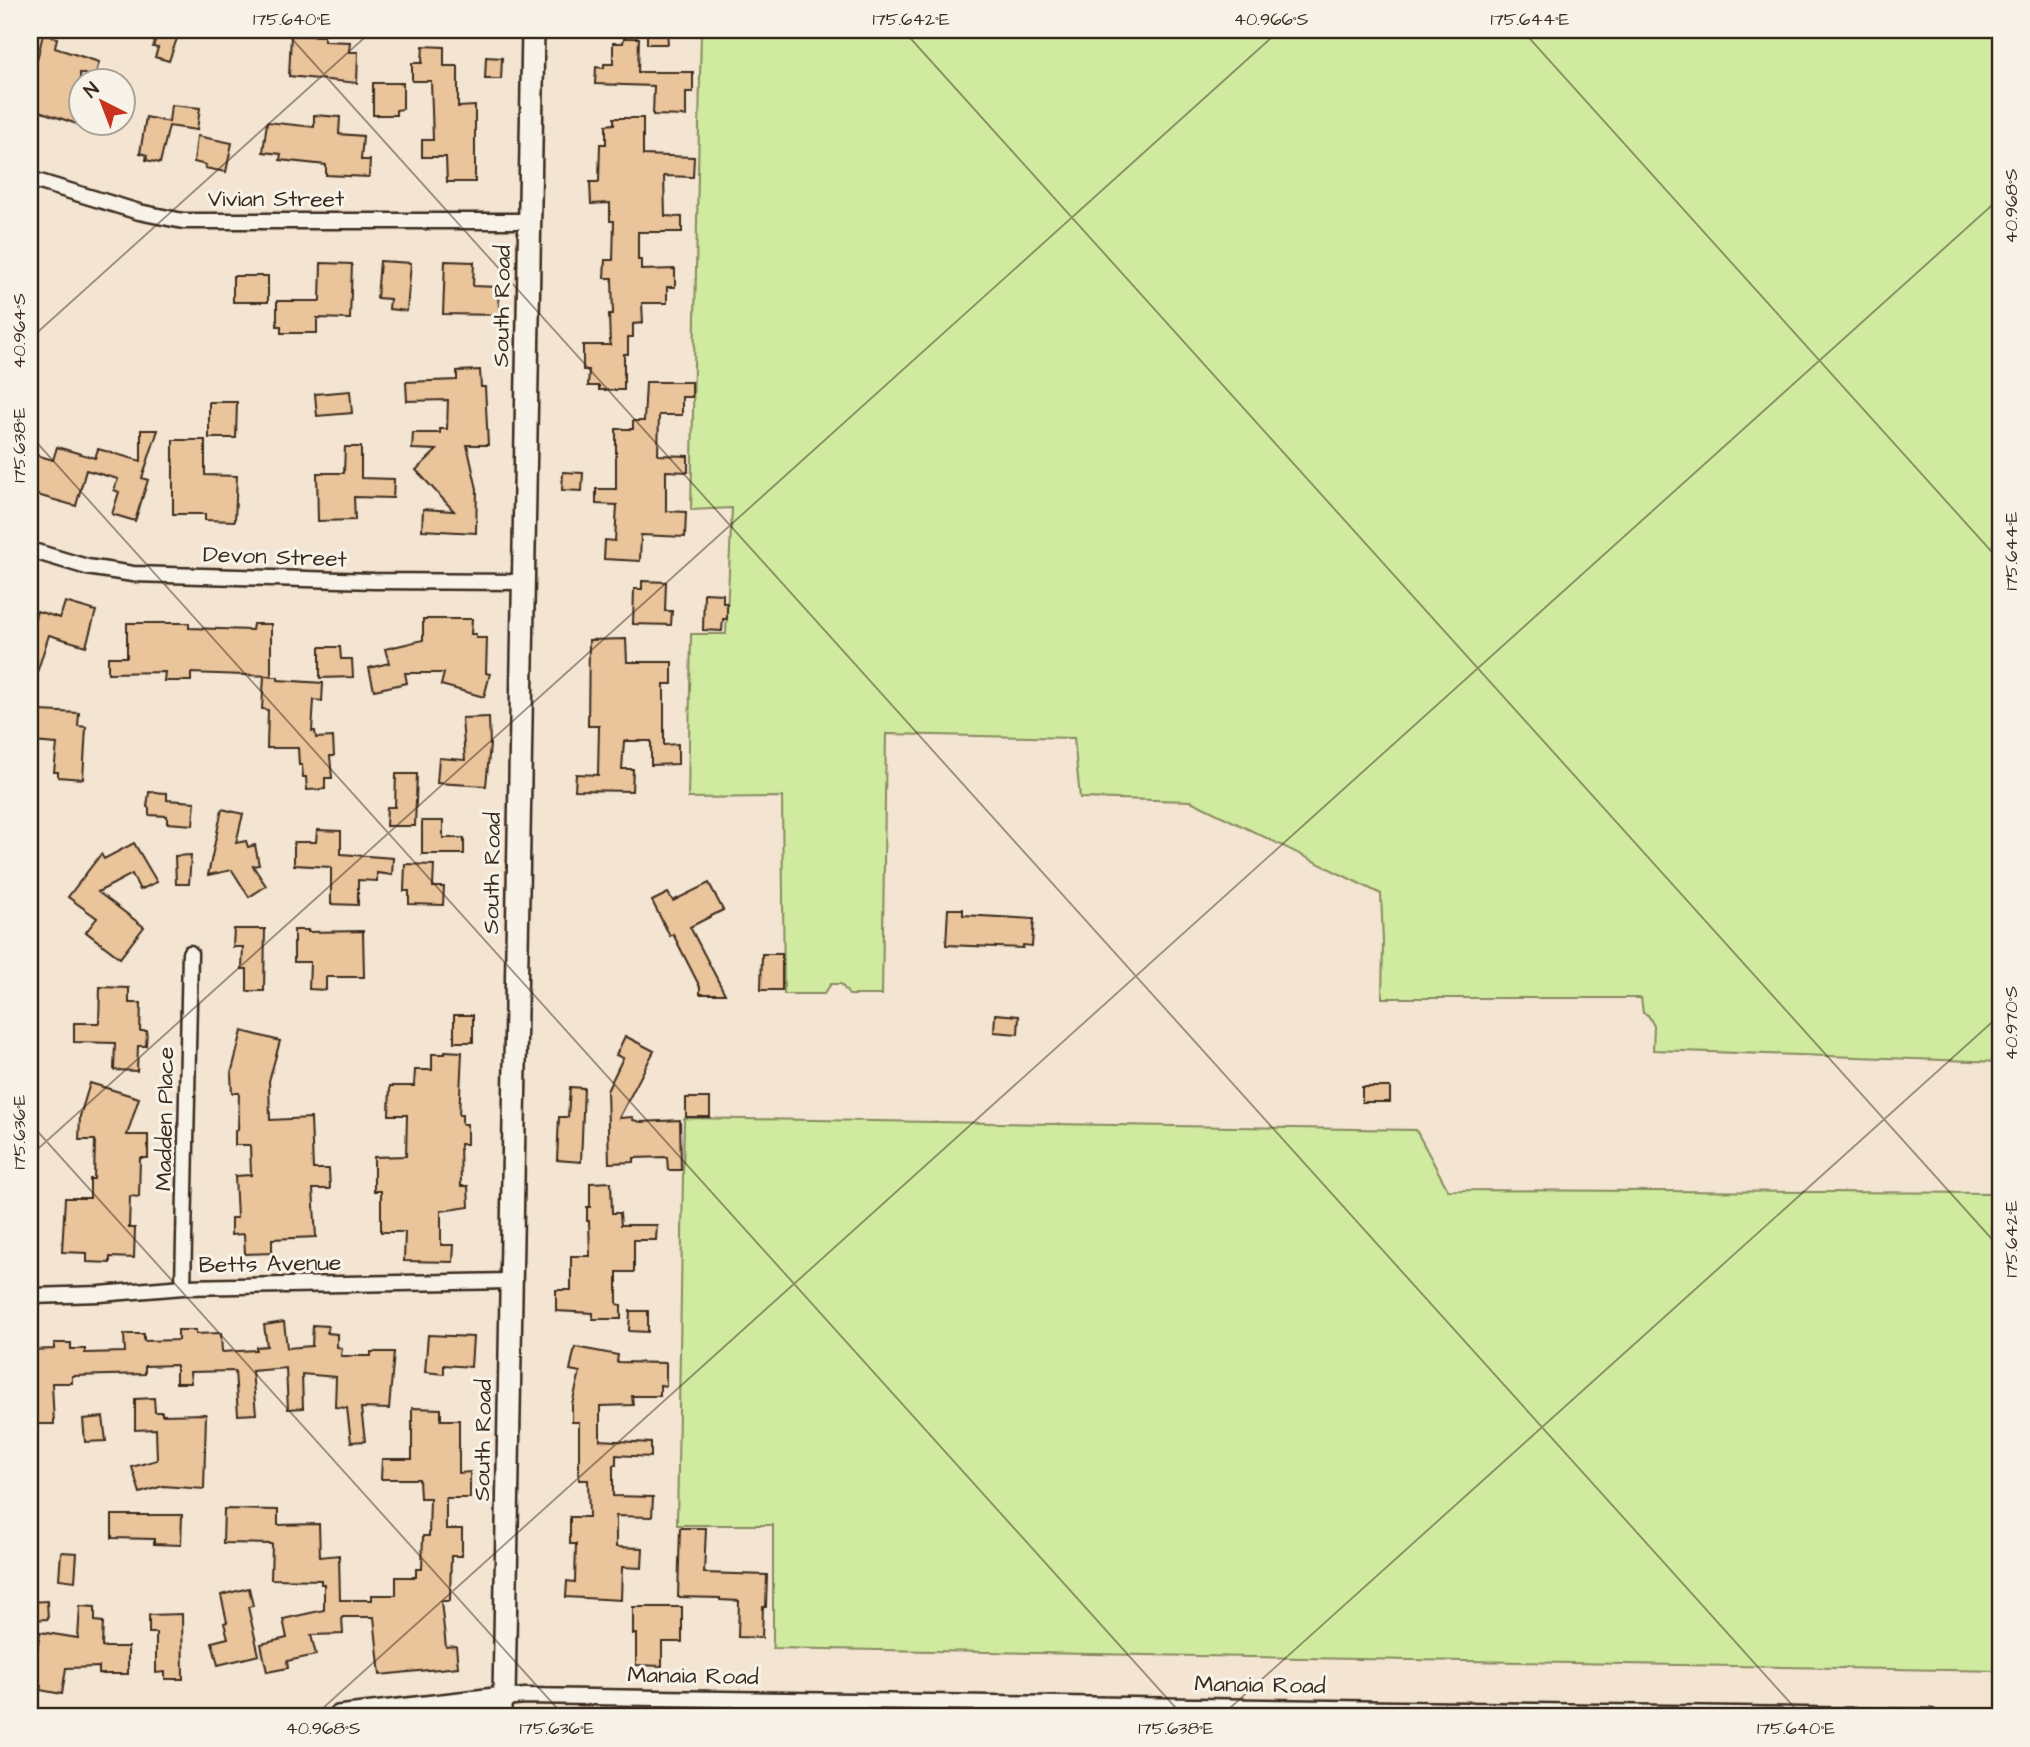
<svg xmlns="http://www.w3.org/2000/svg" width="2030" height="1747" font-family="'Architects Daughter',sans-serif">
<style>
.grass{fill:#d0ea9f;stroke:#868a5e;stroke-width:2}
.building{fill:#eac49a;stroke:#3b2a1e;stroke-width:2}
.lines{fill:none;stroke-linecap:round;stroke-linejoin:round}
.street-casing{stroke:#3b2a1e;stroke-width:19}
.secondary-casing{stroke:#3b2a1e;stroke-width:26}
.street{stroke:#f7f3e8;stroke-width:14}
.secondary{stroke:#f7f3e8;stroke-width:21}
.ticks{fill:none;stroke:#3b2a1e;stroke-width:2;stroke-opacity:0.45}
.labels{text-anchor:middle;stroke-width:6;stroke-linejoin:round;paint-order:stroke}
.street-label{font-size:23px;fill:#3b2a1e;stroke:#f7f3e8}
.neatline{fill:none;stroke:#3b2a1e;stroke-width:2.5}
.ticks-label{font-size:18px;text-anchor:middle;fill:#3b2a1e}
</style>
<rect width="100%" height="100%" fill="#f3e5d1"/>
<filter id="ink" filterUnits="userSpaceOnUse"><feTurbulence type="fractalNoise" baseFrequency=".0143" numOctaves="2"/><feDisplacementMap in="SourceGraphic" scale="14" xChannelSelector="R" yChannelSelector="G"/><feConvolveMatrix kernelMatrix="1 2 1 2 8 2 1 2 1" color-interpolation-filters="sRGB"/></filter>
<g filter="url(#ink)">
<path class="grass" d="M 701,30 L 2000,30 L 2000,1062 L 1653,1050 L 1654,1026 L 1648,1015 L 1643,1013 L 1641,998 L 1382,998 L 1383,942 L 1381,894 L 1191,801 L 1080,798 L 1074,738 L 886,734 L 882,995 L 849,995 L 841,984 L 831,984 L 824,994 L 784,994 L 782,797 L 688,798 L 691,634 L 726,634 L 732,508 L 691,510 Z
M 686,1118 L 1416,1130 L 1448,1190 L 2000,1193 L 2000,1671 L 773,1648 L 773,1525 L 677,1525 L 684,1119 Z"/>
<path class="building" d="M 130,30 L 180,30 L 169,61 L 155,57 L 158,48 L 153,47 L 155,41 L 129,32 Z
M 647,30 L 667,30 L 668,44 L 647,44 Z
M 43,34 L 57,38 L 55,48 L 99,62 L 95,77 L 80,73 L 80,125 L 30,108 L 30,58 L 37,60 Z
M 291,35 L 324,36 L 324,41 L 350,42 L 349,52 L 358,52 L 357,83 L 289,76 Z
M 624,38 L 639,38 L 638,72 L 693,72 L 693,92 L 686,92 L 686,116 L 653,115 L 654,86 L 595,84 L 596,67 L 604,68 L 604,64 L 613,64 L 613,43 L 623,43 Z
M 423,46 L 444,47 L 444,66 L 458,66 L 458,107 L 475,106 L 475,182 L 447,182 L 446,157 L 422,157 L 422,140 L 433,140 L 431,81 L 412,81 L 412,63 L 422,63 Z
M 486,57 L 502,58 L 501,79 L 485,79 Z
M 373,83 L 403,83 L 403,109 L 396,110 L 396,115 L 373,115 Z
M 171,105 L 200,108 L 197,130 L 169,126 L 160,163 L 146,160 L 147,155 L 140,153 L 146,117 L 169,122 Z
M 314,115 L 340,117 L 339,134 L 363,136 L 361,160 L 370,160 L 369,177 L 326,175 L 326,165 L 280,160 L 281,154 L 263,152 L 267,122 L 314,127 Z
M 614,118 L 643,118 L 643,155 L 694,157 L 693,177 L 664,176 L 665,216 L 682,217 L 682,232 L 638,232 L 638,260 L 641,260 L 641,270 L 675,269 L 675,287 L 667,287 L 667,303 L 642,303 L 643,323 L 633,324 L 633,337 L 628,337 L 628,354 L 624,354 L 624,390 L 599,390 L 599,386 L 588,386 L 589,370 L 583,370 L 583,345 L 610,345 L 609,314 L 613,314 L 612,278 L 604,278 L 605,260 L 613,260 L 614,221 L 610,221 L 610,203 L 591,204 L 590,182 L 599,182 L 600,144 L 606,144 L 606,125 L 614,124 Z
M 197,136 L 232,143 L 226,172 L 205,168 L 206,165 L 194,162 Z
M 380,261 L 411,263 L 407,311 L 389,309 L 390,299 L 377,298 Z
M 445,261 L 474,262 L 473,286 L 497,287 L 500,315 L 443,314 Z
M 321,263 L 352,264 L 350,319 L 317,318 L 317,333 L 281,333 L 281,326 L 277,326 L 277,301 L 320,301 Z
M 233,276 L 268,276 L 268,302 L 233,302 Z
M 480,370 L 481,387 L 485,387 L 488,445 L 467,445 L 477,489 L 476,533 L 422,530 L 423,509 L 454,511 L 416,470 L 437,450 L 412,449 L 413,433 L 440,433 L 440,429 L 447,429 L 448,400 L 407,401 L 406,382 L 457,380 L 457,371 Z
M 646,382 L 692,382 L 692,397 L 682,397 L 682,415 L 659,415 L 658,455 L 688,456 L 688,472 L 666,471 L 666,511 L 686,512 L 685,537 L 641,535 L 640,561 L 604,559 L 605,540 L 615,541 L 617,505 L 596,504 L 596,489 L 616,489 L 616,429 L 633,429 L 633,421 L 644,421 Z
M 350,391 L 352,413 L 317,416 L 315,394 Z
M 209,402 L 237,402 L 236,438 L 209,438 Z
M 141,430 L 158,430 L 142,478 L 148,480 L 135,521 L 112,514 L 119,492 L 114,490 L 118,479 L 86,470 L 76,506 L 30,493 L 30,453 L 53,460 L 57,447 L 95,458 L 98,449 L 141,461 Z
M 173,440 L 205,440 L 205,475 L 237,476 L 235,521 L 205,520 L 205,514 L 173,514 Z
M 345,447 L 361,447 L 361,478 L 394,479 L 393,498 L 354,497 L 355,520 L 318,521 L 317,473 L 344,473 Z
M 563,472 L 583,473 L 582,491 L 562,490 Z
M 642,581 L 666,582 L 665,611 L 672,611 L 671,625 L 633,624 L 634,589 L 642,589 Z
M 704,593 L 723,594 L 723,603 L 727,603 L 727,619 L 723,619 L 722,631 L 703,630 Z
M 65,602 L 96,611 L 86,646 L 49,635 L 33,685 L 30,685 L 30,620 L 34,621 L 37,611 L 60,618 Z
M 423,619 L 472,619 L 471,634 L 476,634 L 476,638 L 487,638 L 486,673 L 490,674 L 484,697 L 441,685 L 444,673 L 405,673 L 407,683 L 374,690 L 369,668 L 389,663 L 385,649 L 423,640 Z
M 127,623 L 189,623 L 189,628 L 252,630 L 253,624 L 271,624 L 271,676 L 191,673 L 191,681 L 164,681 L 165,672 L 108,673 L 108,657 L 127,657 Z
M 626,639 L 627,662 L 672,662 L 672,684 L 664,684 L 664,745 L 678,744 L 678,764 L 651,765 L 651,741 L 624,741 L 622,769 L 633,769 L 632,791 L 575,790 L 576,774 L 598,775 L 599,726 L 588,726 L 589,640 Z
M 320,647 L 340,647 L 341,659 L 352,659 L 353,677 L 320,678 Z
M 264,676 L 278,677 L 278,680 L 323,683 L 322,701 L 314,700 L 312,731 L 315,731 L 316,738 L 333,737 L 334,756 L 330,756 L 332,778 L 325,778 L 325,789 L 307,790 L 306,777 L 303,777 L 302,765 L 299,765 L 298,748 L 267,748 L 268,710 L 262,709 Z
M 40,711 L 79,713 L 78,726 L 86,727 L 83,779 L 58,777 L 58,772 L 54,772 L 57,744 L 32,742 L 33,728 L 38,729 Z
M 489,717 L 490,745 L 486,786 L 437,783 L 439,758 L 465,760 L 462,718 Z
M 396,774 L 417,774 L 415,826 L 386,826 L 387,807 L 395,807 Z
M 149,792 L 167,793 L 167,800 L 195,802 L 193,825 L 167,823 L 167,816 L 149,815 L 149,808 L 147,807 Z
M 222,809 L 243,814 L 236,843 L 246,841 L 248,847 L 255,845 L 259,865 L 253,866 L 266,886 L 249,897 L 232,870 L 208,875 Z
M 422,821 L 443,821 L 443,838 L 464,838 L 464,854 L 422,854 Z
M 317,830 L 341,831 L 341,854 L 393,858 L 392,875 L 377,873 L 377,881 L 358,880 L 358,905 L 331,904 L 331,867 L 294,865 L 294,842 L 316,842 Z
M 134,843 L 157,882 L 140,890 L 132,874 L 98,892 L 144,927 L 120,958 L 86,932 L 97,918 L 68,897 L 101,854 L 104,859 Z
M 191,855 L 189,884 L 176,884 L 175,856 Z
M 405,864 L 434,865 L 433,887 L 444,887 L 443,905 L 409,904 L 409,891 L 404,891 Z
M 709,883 L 723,910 L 690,927 L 725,994 L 700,994 L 700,987 L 673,934 L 670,936 L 652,901 L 668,893 L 673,901 Z
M 948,909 L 963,909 L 963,915 L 1034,919 L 1032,946 L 1023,945 L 1023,948 L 946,945 Z
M 234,929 L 265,929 L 264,991 L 247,991 L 247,969 L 242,969 L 243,947 L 233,947 Z
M 294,930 L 308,930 L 308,932 L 363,931 L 364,977 L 326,977 L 326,990 L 309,989 L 310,962 L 294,962 Z
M 762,954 L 782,954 L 782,990 L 761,990 Z
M 100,987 L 129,988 L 129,1003 L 141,1003 L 140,1031 L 147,1031 L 146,1046 L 138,1046 L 137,1071 L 114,1070 L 115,1043 L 74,1042 L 74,1023 L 99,1023 Z
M 995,1014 L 1019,1016 L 1018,1034 L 994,1032 Z
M 454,1015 L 473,1015 L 473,1042 L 454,1042 Z
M 242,1031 L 280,1041 L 269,1081 L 270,1120 L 311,1118 L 313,1169 L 329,1169 L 330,1189 L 313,1189 L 316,1237 L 272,1239 L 272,1253 L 245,1254 L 244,1234 L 231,1235 L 231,1218 L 237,1218 L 235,1176 L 251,1175 L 250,1145 L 235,1145 L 235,1131 L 238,1130 L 239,1093 L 232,1093 L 231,1074 Z
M 625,1036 L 654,1051 L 619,1118 L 633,1117 L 633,1120 L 641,1122 L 680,1120 L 681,1170 L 668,1170 L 667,1157 L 634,1158 L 634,1162 L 609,1163 L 607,1091 L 623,1058 L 616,1055 Z
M 445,1051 L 462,1052 L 459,1115 L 462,1115 L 462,1124 L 467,1124 L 467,1144 L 460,1144 L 461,1186 L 468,1186 L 469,1207 L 441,1211 L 441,1245 L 454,1245 L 453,1262 L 404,1261 L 405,1232 L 381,1232 L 381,1191 L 374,1191 L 374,1157 L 406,1156 L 407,1115 L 389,1115 L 390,1086 L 414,1086 L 415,1070 L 432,1070 L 432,1054 L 445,1054 Z
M 90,1083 L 139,1098 L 127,1135 L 148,1135 L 148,1158 L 140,1158 L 139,1197 L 130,1196 L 129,1228 L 135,1228 L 134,1258 L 110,1257 L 110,1263 L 87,1262 L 87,1253 L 62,1252 L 65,1198 L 90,1198 L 90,1179 L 94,1179 L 95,1140 L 79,1140 L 80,1116 Z
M 570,1087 L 584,1088 L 581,1162 L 557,1160 L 559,1117 L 568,1117 Z
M 1362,1087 L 1390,1087 L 1390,1102 L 1362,1102 Z
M 686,1098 L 710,1098 L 710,1117 L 686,1117 Z
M 611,1182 L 612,1213 L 620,1213 L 621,1225 L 657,1225 L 656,1240 L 634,1240 L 634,1272 L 617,1272 L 617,1304 L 621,1305 L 621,1319 L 593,1319 L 593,1313 L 556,1311 L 556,1290 L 571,1290 L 571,1256 L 590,1256 L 589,1221 L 587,1221 L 587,1207 L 590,1207 L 590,1183 Z
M 630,1311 L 648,1311 L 648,1332 L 629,1331 Z
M 284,1322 L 287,1348 L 312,1346 L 313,1325 L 328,1326 L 327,1333 L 337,1334 L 337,1347 L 342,1348 L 341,1356 L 371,1356 L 371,1352 L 394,1352 L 389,1409 L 361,1408 L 365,1441 L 351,1442 L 347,1408 L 335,1407 L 336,1377 L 302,1374 L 303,1408 L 288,1409 L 286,1368 L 252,1371 L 256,1414 L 238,1415 L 235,1371 L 190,1372 L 191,1383 L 176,1383 L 176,1365 L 145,1366 L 145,1374 L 72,1376 L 72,1383 L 52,1383 L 54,1424 L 31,1424 L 30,1350 L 54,1349 L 54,1343 L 71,1343 L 71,1349 L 85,1349 L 85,1353 L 125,1352 L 124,1334 L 144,1334 L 144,1341 L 178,1340 L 178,1330 L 196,1330 L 196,1334 L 221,1333 L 222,1352 L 256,1350 L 256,1347 L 267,1346 L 264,1325 Z
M 428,1335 L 473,1337 L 471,1367 L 444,1365 L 444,1374 L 425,1372 Z
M 575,1347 L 618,1355 L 617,1362 L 666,1363 L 666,1386 L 660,1385 L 660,1396 L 632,1396 L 633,1405 L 600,1406 L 600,1440 L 651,1443 L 651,1457 L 616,1455 L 616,1465 L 613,1465 L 613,1496 L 653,1497 L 652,1517 L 616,1516 L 616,1547 L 643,1548 L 642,1568 L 622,1567 L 621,1600 L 566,1597 L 567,1581 L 575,1582 L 576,1544 L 570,1544 L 570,1517 L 589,1517 L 588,1480 L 579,1480 L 579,1422 L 572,1422 L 572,1404 L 580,1372 L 570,1370 Z
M 154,1398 L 155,1412 L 162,1412 L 162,1415 L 206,1414 L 204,1489 L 163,1486 L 140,1493 L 132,1467 L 157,1460 L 156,1429 L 135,1430 L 135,1399 Z
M 412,1408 L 441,1409 L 441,1420 L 459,1420 L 459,1473 L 470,1472 L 470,1498 L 446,1498 L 446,1529 L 462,1529 L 462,1556 L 451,1556 L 450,1601 L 441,1601 L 446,1647 L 456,1646 L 458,1667 L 380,1675 L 374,1617 L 342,1617 L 343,1634 L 311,1635 L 316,1655 L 287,1661 L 288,1668 L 267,1672 L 261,1644 L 287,1638 L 283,1619 L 324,1610 L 324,1584 L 321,1584 L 321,1580 L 271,1579 L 272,1544 L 223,1543 L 224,1509 L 278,1510 L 278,1525 L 319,1524 L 320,1557 L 339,1555 L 340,1600 L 372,1600 L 372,1595 L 396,1595 L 396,1577 L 416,1577 L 416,1569 L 422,1569 L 423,1536 L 429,1536 L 430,1498 L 420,1498 L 419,1479 L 381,1479 L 382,1459 L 412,1459 Z
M 103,1417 L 106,1441 L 85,1442 L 83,1419 Z
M 112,1515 L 182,1515 L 181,1545 L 154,1544 L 154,1539 L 112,1538 Z
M 680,1528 L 706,1528 L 704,1573 L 767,1575 L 766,1607 L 763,1607 L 762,1638 L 738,1637 L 739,1601 L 720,1600 L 720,1598 L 678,1597 Z
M 61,1552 L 77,1553 L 75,1581 L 59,1579 Z
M 249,1588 L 253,1606 L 248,1607 L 259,1655 L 218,1665 L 212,1642 L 228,1638 L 224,1623 L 227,1622 L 221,1595 Z
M 47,1601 L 48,1619 L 30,1620 L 30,1602 Z
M 80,1606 L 95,1607 L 95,1621 L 103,1622 L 102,1647 L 128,1647 L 128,1674 L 99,1674 L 99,1667 L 66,1668 L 62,1694 L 40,1690 L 41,1685 L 32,1683 L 40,1632 L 78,1638 Z
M 633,1607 L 682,1607 L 682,1642 L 662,1642 L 662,1666 L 636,1665 L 636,1634 L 633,1634 Z
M 182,1614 L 183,1679 L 165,1679 L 165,1672 L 156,1673 L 156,1633 L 149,1633 L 149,1615 Z"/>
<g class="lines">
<g class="street-casing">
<path id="street" d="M 30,179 L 139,212 L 183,221 L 529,221
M 30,550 L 87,567 L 133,574 L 374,581 L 522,582
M 183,1287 L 190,953
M 30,1296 L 100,1294 L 183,1287 L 511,1281
M 503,1717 L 504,1698 L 525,1696 L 1931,1717"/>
</g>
<g class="secondary-casing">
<path id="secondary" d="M 338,1717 L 504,1698 L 533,30"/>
</g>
<use href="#street" class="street"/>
<use href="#secondary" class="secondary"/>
</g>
</g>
<path class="ticks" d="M 284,30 L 1803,1717M 903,30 L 2000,1248M 1522,30 L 2000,561M 30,339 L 373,30M 30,435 L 1184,1717M 30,1123 L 565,1717M 30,1156 L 1280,30M 313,1717 L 2000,198M 1220,1717 L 2000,1015"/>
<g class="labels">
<g class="street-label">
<text x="276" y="206">Vivian Street</text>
<text transform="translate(501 306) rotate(-89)" y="8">South Road</text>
<text transform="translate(275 556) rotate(2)" y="8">Devon Street</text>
<text transform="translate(491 873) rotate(-89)" y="8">South Road</text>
<text transform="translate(164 1119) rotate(-89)" y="8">Madden Place</text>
<text transform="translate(270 1263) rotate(-1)" y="8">Betts Avenue</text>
<text transform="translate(482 1440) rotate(-89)" y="8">South Road</text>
<text transform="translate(693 1675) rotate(1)" y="8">Manaia Road</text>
<text transform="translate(1260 1684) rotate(1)" y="8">Manaia Road</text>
</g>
</g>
<rect width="2030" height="1747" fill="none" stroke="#f7f3e8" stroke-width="77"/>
<g transform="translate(102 102) rotate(318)"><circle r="33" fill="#f7f3e8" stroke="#aca397" stroke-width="2"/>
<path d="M0-5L12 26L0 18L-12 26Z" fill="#c8321e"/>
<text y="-10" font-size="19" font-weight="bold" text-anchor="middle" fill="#3b2a1e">N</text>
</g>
<rect x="38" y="38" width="1954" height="1670" class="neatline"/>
<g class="ticks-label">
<text x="292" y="25">175.640°E</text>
<text x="911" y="25">175.642°E</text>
<text x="1271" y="25">40.966°S</text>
<text x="1530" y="25">175.644°E</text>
<text transform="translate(2011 206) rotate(-90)" y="6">40.968°S</text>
<text transform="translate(19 331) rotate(-90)" y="6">40.964°S</text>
<text transform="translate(19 445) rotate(-90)" y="6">175.638°E</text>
<text transform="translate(2011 551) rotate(-90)" y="6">175.644°E</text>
<text transform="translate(2011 1023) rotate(-90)" y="6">40.970°S</text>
<text transform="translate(19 1132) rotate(-90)" y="6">175.636°E</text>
<text transform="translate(2011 1239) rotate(-90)" y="6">175.642°E</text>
<text x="323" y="1734">40.968°S</text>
<text x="557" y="1734">175.636°E</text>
<text x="1176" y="1734">175.638°E</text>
<text x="1796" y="1734">175.640°E</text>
</g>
</svg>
